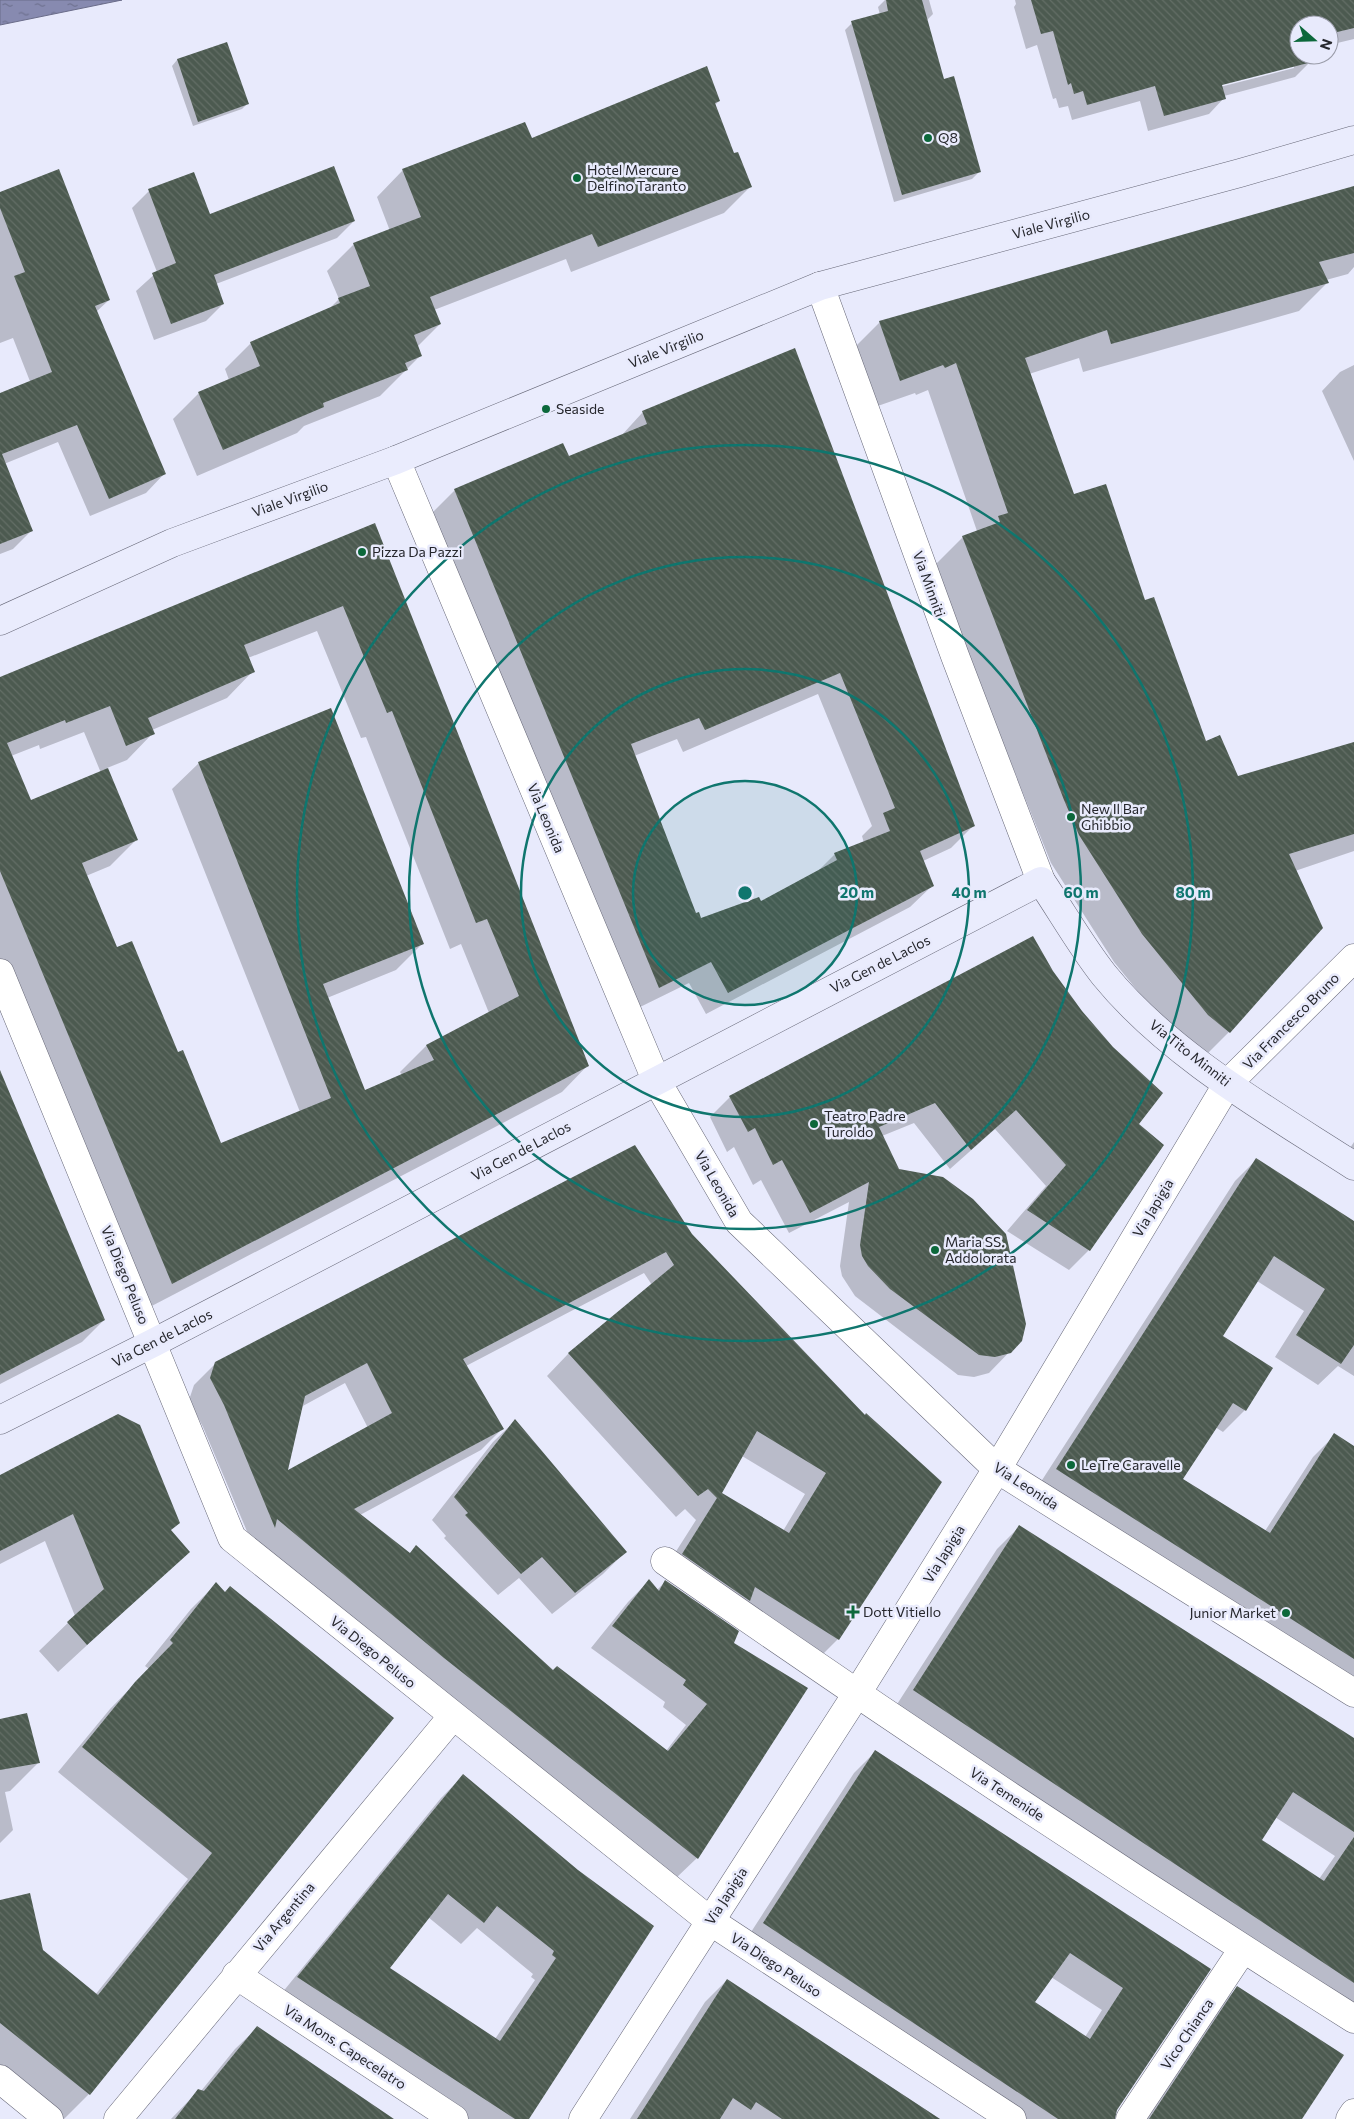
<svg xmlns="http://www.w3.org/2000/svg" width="1354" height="2119" font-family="Commissioner,sans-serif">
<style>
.water{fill:url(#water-ripples);stroke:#6a6c89}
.shadow{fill:#0003;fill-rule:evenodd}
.building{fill:url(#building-back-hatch);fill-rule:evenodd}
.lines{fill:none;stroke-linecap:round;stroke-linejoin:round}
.minor-casing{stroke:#676878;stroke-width:29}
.tertiary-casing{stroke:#676878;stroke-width:29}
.secondary-casing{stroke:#676878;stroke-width:29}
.minor{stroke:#fff;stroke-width:28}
.tertiary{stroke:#fff;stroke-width:28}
.secondary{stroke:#eaecfd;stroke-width:28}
.ring{fill:none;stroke:#0f766e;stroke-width:2.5}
.poi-dot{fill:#0c683b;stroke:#e8eafc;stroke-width:2}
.labels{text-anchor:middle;stroke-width:5;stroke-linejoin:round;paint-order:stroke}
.poi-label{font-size:14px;fill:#26272d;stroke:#e8eafc;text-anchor:start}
.street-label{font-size:14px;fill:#26272d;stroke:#e8eafc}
.centre{fill:#0f766e;stroke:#e8eafc;stroke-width:2.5}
.ring-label{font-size:15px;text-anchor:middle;font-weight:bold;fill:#0f766e;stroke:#e8eafc;stroke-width:5;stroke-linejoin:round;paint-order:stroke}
</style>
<defs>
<pattern id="water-ripples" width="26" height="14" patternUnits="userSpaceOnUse" patternTransform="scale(1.25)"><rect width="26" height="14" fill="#878ab0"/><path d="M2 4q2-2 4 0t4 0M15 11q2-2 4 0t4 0" fill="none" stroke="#6e7190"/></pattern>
<pattern id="building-back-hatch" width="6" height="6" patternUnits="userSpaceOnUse" patternTransform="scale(1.25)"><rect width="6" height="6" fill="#4c5a50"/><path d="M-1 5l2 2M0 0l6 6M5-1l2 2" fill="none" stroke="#636e66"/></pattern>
</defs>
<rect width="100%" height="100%" fill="#e8eafc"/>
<path class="water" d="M 0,0 L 122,0 L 0,25 Z"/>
<path class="shadow" d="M 885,0 L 929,0 L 933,14 L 926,21 L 943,81 L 979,172 L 972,179 L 894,202 L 845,30 L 852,23 L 880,15 L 878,7 Z
M 1015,0 L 1354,0 L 1354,39 L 1329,45 L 1329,25 L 1299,25 L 1299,55 L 1309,55 L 1310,62 L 1295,77 L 1224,96 L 1224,98 L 1209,114 L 1148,131 L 1140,101 L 1072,120 L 1068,106 L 1059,108 L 1056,98 L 1053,99 L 1037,45 L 1026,49 L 1014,7 L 1016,4 ZM 1294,66 L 1294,68 L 1216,88 L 1215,85 Z
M 226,43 L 247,104 L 242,109 L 193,126 L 172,66 L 177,60 Z
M 719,101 L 715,105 L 734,155 L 750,187 L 724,213 L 571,272 L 566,259 L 434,310 L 440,324 L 417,347 L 420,356 L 380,396 L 304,426 L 297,433 L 197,476 L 173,419 L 199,393 L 229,380 L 225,369 L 251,343 L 328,310 L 339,299 L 327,271 L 354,244 L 390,231 L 377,197 L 403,170 L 531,139 Z
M 1354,187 L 1354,267 L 1348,274 L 1326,280 L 1327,283 L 1299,311 L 1083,372 L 1079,358 L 1029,374 L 1073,496 L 1145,602 L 1205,743 L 1238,777 L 1354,743 L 1354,851 L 1295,871 L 1322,928 L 1229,1032 L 1201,1060 L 1180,1043 L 1114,962 L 1051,863 L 977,678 L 935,565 L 963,537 L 977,531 L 928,390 L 916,395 L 915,393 L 872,408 L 852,350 L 880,322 Z
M 149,191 L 209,215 L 354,221 L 337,238 L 216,284 L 223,304 L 206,321 L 154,340 L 136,291 L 157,272 L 132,208 Z
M 0,193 L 109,300 L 96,312 L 164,474 L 146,493 L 90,516 L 58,442 L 4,464 L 31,531 L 13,549 L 0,554 L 0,396 L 31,384 L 13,338 L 0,343 Z
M 794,349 L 974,825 L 951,848 L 923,861 L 933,885 L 910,907 L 706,1014 L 689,983 L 636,1009 L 433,512 L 455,490 L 569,457 L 621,436 L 642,413 ZM 818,694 L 872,826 L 862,836 L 864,843 L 835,854 L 816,873 L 760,903 L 701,919 L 695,915 L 634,756 L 677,739 L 683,752 Z
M 1354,365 L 1354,461 L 1322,391 L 1340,372 Z
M 374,524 L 588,1065 L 562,1092 L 146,1309 L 0,959 L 0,678 ZM 317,631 L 361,738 L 366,737 L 450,949 L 461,944 L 489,1013 L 426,1046 L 400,1072 L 402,1075 L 364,1092 L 327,998 L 396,970 L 422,944 L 199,763 L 172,789 L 300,1112 L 220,1145 L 177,1053 L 117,949 L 86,876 L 110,866 L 136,840 L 107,768 L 127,760 L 153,733 L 152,730 L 227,698 L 253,671 L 248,658 ZM 84,732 L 101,773 L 30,802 L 11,756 L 39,745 L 40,749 Z
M 1033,938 L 1137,1124 L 1089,1250 L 1069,1270 L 1007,1231 L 1046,1186 L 995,1129 L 950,1169 L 914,1123 L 882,1136 L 898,1170 L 1021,1340 L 989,1373 L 974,1377 L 958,1375 L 855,1296 L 842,1276 L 840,1266 L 849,1202 L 789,1233 L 761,1180 L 753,1185 L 734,1147 L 727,1152 L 710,1117 L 730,1097 Z
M 0,1072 L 104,1320 L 82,1342 L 0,1384 Z
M 1354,1142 L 1354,1155 L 1348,1151 Z
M 1256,1160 L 1354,1222 L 1354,1376 L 1338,1366 L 1318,1385 L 1275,1357 L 1304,1311 L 1257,1281 L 1221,1337 L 1245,1410 L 1223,1432 L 1215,1427 L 1182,1479 L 1265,1531 L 1313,1457 L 1335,1435 L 1354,1447 L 1354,1694 L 1035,1491 L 1235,1181 Z
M 691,1234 L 865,1417 L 838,1639 L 817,1660 L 738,1611 L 727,1621 L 661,1575 L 696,1520 L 685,1509 L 676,1517 L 547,1376 L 568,1354 L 652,1285 L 644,1273 L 466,1366 L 502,1429 L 481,1450 L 360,1515 L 409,1554 L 416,1547 L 553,1672 L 666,1751 L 686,1725 L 663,1707 L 665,1702 L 591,1648 L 628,1602 L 649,1581 L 657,1590 L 665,1582 L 733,1643 L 806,1689 L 697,1858 L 675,1879 L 254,1548 L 203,1427 L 189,1400 L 194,1385 L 216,1363 ZM 345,1383 L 368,1428 L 286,1472 L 301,1407 ZM 742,1456 L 805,1494 L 783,1531 L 720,1493 Z
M 515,1421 L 625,1552 L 603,1574 L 552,1614 L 519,1578 L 498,1595 L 444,1538 L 446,1536 L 432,1520 L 493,1442 Z
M 0,1477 L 170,1531 L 188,1552 L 58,1672 L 39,1651 L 75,1616 L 45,1541 L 0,1564 Z
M 1019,1527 L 1354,1740 L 1354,2019 L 892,1712 L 997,1549 ZM 1275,1817 L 1335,1856 L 1319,1879 L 1260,1840 Z
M 216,1584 L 224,1594 L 392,1718 L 89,2094 L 64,2119 L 0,2069 L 0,1901 L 41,1951 L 95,1995 L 188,1879 L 58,1772 L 110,1709 L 149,1669 L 145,1666 L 191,1609 Z
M 0,1720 L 38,1763 L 10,1791 L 5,1792 L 13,1830 L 0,1843 Z
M 876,1751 L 1209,1970 L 1110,2119 L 1003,2119 L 742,1946 L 854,1773 ZM 1051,1977 L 1102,2010 L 1085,2037 L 1034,2003 Z
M 463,1776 L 578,1871 L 527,2119 L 460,2119 L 277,1999 L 441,1798 ZM 428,1917 L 461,1944 L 477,1928 L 533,1974 L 531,1977 L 535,1980 L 495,2039 L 388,1968 Z
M 727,1980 L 940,2119 L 630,2119 L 705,2002 Z
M 1237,1988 L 1301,2119 L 1141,2119 L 1215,2010 Z
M 257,2028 L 392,2119 L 171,2119 L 199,2090 L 201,2091 L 235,2049 Z"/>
<path class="building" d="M 886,0 L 922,0 L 944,79 L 954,76 L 981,172 L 902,195 L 851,21 L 888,11 Z
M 1031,0 L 1354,0 L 1354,28 L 1329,34 L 1329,25 L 1299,25 L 1299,55 L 1310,55 L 1312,62 L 1222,85 L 1226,99 L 1164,116 L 1155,86 L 1087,105 L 1083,91 L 1074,94 L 1071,83 L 1068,85 L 1053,31 L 1041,34 Z
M 227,42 L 249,104 L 198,122 L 177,59 Z
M 707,66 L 720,101 L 715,103 L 734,153 L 738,152 L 752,187 L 598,247 L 592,234 L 430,297 L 441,324 L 414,335 L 422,356 L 405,363 L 408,370 L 323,403 L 324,407 L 223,450 L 198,392 L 260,366 L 250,342 L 340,303 L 338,298 L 370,286 L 353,243 L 421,217 L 402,169 L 525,122 L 532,138 Z
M 334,166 L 355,221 L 214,275 L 224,304 L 171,324 L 152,273 L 176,263 L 148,189 L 194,172 L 210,214 Z
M 59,169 L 110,300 L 95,306 L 166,474 L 109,499 L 77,425 L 2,454 L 33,531 L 0,544 L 0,393 L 52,372 L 14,276 L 25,272 L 0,208 L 0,192 Z
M 1354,186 L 1354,253 L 1319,262 L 1329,283 L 1111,344 L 1107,330 L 1025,358 L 1074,494 L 1106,484 L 1145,600 L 1154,597 L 1206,741 L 1220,735 L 1238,776 L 1354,742 L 1354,834 L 1289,854 L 1323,928 L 1230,1033 L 1208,1015 L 1142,934 L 1079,835 L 1064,800 L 962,536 L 1000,522 L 998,516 L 1008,513 L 956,363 L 945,368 L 943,365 L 900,381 L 879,321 Z
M 795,348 L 975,826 L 920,851 L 934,886 L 728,993 L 711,962 L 659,988 L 454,489 L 563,443 L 569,456 L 647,424 L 642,411 ZM 840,673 L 895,808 L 883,813 L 890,831 L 834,853 L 837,860 L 761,901 L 759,897 L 701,918 L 699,912 L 696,913 L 631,744 L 699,718 L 705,730 Z
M 375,523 L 589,1066 L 172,1284 L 0,871 L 0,677 ZM 343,606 L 387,713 L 392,711 L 476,923 L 487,919 L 519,996 L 426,1045 L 434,1060 L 365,1090 L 323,984 L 424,944 L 331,708 L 198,762 L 331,1098 L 221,1143 L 183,1050 L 178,1052 L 132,941 L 117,947 L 82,863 L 138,840 L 108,768 L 31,800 L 7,743 L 65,720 L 66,723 L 110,706 L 126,746 L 155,734 L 148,718 L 255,672 L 244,645 Z
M 1033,936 L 1053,971 L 1082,1011 L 1113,1047 L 1163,1093 L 1139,1124 L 1164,1145 L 1090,1251 L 1027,1210 L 1066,1165 L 1016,1110 L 971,1150 L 935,1103 L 879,1127 L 899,1169 L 943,1177 L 973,1199 L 1006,1234 L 1026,1324 L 1022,1341 L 1011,1353 L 995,1357 L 979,1355 L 890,1289 L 868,1266 L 862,1256 L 860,1245 L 869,1182 L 810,1213 L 782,1160 L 773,1165 L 755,1128 L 748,1132 L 729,1096 Z
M 0,1070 L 105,1320 L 0,1375 Z
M 635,1145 L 692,1234 L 865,1415 L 866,1413 L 942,1482 L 839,1640 L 755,1587 L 750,1601 L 682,1554 L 717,1498 L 708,1489 L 698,1496 L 568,1353 L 674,1265 L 666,1252 L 463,1359 L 504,1429 L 354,1509 L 410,1553 L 416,1545 L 553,1670 L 557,1666 L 668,1751 L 707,1704 L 683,1685 L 686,1680 L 612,1626 L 649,1579 L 659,1591 L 665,1580 L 739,1631 L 734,1643 L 808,1688 L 698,1859 L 444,1658 L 277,1519 L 275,1528 L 224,1405 L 210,1378 L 215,1362 ZM 367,1363 L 392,1413 L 288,1470 L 305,1396 ZM 757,1431 L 826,1473 L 789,1533 L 722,1493 Z
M 1256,1158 L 1354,1221 L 1354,1345 L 1341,1364 L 1296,1335 L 1325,1289 L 1274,1256 L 1223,1336 L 1273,1368 L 1246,1411 L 1233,1403 L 1183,1479 L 1270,1533 L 1334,1433 L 1354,1446 L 1354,1659 L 1056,1469 Z
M 118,1414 L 140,1425 L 180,1523 L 171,1530 L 190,1552 L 87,1645 L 67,1622 L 104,1589 L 73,1514 L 0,1551 L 0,1475 Z
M 515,1419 L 627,1552 L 575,1593 L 542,1557 L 521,1574 L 465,1515 L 468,1513 L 454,1497 Z
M 1019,1525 L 1354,1738 L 1354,1832 L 1293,1792 L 1262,1840 L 1324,1881 L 1354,1837 L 1354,1983 L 913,1690 Z
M 216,1582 L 225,1592 L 230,1586 L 394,1718 L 90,2095 L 0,2023 L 0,1900 L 30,1893 L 43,1950 L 98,1995 L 212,1853 L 82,1747 L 135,1682 L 173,1643 L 170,1640 Z
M 27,1713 L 40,1763 L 0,1770 L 0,1719 Z
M 875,1750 L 1211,1969 L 1117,2110 L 1115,2119 L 1058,2119 L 763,1923 ZM 1070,1953 L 1123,1988 L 1090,2039 L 1035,2002 Z
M 463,1774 L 578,1870 L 654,1926 L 529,2119 L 515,2119 L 297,1977 ZM 448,1894 L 484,1923 L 497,1906 L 554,1951 L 552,1955 L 556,1958 L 500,2041 L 390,1968 Z
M 727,1979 L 940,2119 L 782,2119 L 756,2102 L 751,2110 L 733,2098 L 720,2119 L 637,2119 Z
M 1237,1986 L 1344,2055 L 1302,2119 L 1149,2119 Z
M 257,2026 L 394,2119 L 175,2119 L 198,2089 L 204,2091 Z"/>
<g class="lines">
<g class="minor-casing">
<path id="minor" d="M 820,286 L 955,656 L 1041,881
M 0,973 L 232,1538 L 710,1921 L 1012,2119
M 665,1561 C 891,1719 1121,1872 1354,2019
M 236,1975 L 454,2119
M 0,2079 L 49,2119
M 118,2119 L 452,1717
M 1130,2119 L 1243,1949
M 1350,2119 L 1354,2113"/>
</g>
<g class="tertiary-casing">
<path id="tertiary" d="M 396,460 L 656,1080 L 739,1222 L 997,1469 L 1354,1693
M 583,2119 L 856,1695 L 997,1469 L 1228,1083 L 1354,958"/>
</g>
<g class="secondary-casing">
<path id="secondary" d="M 0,621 L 172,543 L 396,460 L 820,286 L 1240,173 L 1354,140
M 0,1420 L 153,1343 L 1041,881 C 1062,912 1081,946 1104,975 C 1169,1055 1269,1111 1354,1166"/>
</g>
<use href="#minor" class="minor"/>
<use href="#tertiary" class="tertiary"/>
<use href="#secondary" class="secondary"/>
</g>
<circle cx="745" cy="893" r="112" fill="#0f766e" fill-opacity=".12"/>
<g class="ring">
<circle cx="745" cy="893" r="112"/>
<circle cx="745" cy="893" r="224"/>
<circle cx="745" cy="893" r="336"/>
<circle cx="745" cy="893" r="448"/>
</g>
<g class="poi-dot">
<circle cx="928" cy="138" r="5"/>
<circle cx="577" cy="178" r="5"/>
<circle cx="546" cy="409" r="5"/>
<circle cx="362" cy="552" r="5"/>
<circle cx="1071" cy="817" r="5"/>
<circle cx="814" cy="1124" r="5"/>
<circle cx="935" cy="1250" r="5"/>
<circle cx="1071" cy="1465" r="5"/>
<path d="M850.5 1604.5h5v5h5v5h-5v5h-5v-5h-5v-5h5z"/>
<circle cx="1286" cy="1613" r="5"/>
</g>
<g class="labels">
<g class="poi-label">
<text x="938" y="143">Q8</text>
<text x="587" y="175">Hotel Mercure<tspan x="587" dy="16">Delfino Taranto</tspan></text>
<text x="556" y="414">Seaside</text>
<text x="372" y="557">Pizza Da Pazzi</text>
<text x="1081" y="814">New Il Bar<tspan x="1081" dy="16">Ghibbio</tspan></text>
<text x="824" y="1121">Teatro Padre<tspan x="824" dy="16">Turoldo</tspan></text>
<text x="945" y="1247">Maria SS.<tspan x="945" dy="16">Addolorata</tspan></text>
<text x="1081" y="1470">Le Tre Caravelle</text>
<text x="863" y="1617">Dott Vitiello</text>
<text x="1276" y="1618" text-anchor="end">Junior Market</text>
</g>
<g class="street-label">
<text transform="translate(1051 224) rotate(-15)" y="5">Viale Virgilio</text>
<text transform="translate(666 349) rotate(-22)" y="5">Viale Virgilio</text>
<text transform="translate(290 499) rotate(-20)" y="5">Viale Virgilio</text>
<text transform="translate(929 584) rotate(70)" y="5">Via Minniti</text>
<text transform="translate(546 818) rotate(67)" y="5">Via Leonida</text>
<text transform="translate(880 964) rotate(-27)" y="5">Via Gen de Laclos</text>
<text transform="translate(1291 1021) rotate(-45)" y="5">Via Francesco Bruno</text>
<text transform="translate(1190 1053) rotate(38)" y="5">Via Tito Minniti</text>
<text transform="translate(521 1151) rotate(-28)" y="5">Via Gen de Laclos</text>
<text transform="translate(717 1184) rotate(60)" y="5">Via Leonida</text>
<text transform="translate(1153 1208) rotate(-59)" y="5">Via Japigia</text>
<text transform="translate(125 1275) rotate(68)" y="5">Via Diego Peluso</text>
<text transform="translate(162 1338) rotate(-27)" y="5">Via Gen de Laclos</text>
<text transform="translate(1026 1486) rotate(33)" y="5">Via Leonida</text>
<text transform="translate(944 1554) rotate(-58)" y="5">Via Japigia</text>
<text transform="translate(373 1652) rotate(39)" y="5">Via Diego Peluso</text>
<text transform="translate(1007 1794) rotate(33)" y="5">Via Temenide</text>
<text transform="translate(726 1896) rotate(-57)" y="5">Via Japigia</text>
<text transform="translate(284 1917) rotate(-50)" y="5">Via Argentina</text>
<text transform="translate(776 1965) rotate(33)" y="5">Via Diego Peluso</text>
<text transform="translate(1187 2034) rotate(-56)" y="5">Vico Chianca</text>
<text transform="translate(345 2047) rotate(33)" y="5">Via Mons. Capecelatro</text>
</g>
</g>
<circle cx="745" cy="893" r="8" class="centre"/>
<g class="ring-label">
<text x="857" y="898">20 m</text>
<text x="969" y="898">40 m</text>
<text x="1081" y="898">60 m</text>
<text x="1193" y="898">80 m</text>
</g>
<g transform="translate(1314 40) rotate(110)"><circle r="24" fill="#e8eafc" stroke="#9a9ca9"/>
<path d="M0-4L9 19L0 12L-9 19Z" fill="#0c683b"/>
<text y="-8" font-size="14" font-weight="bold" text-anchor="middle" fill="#26272d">N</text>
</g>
</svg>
